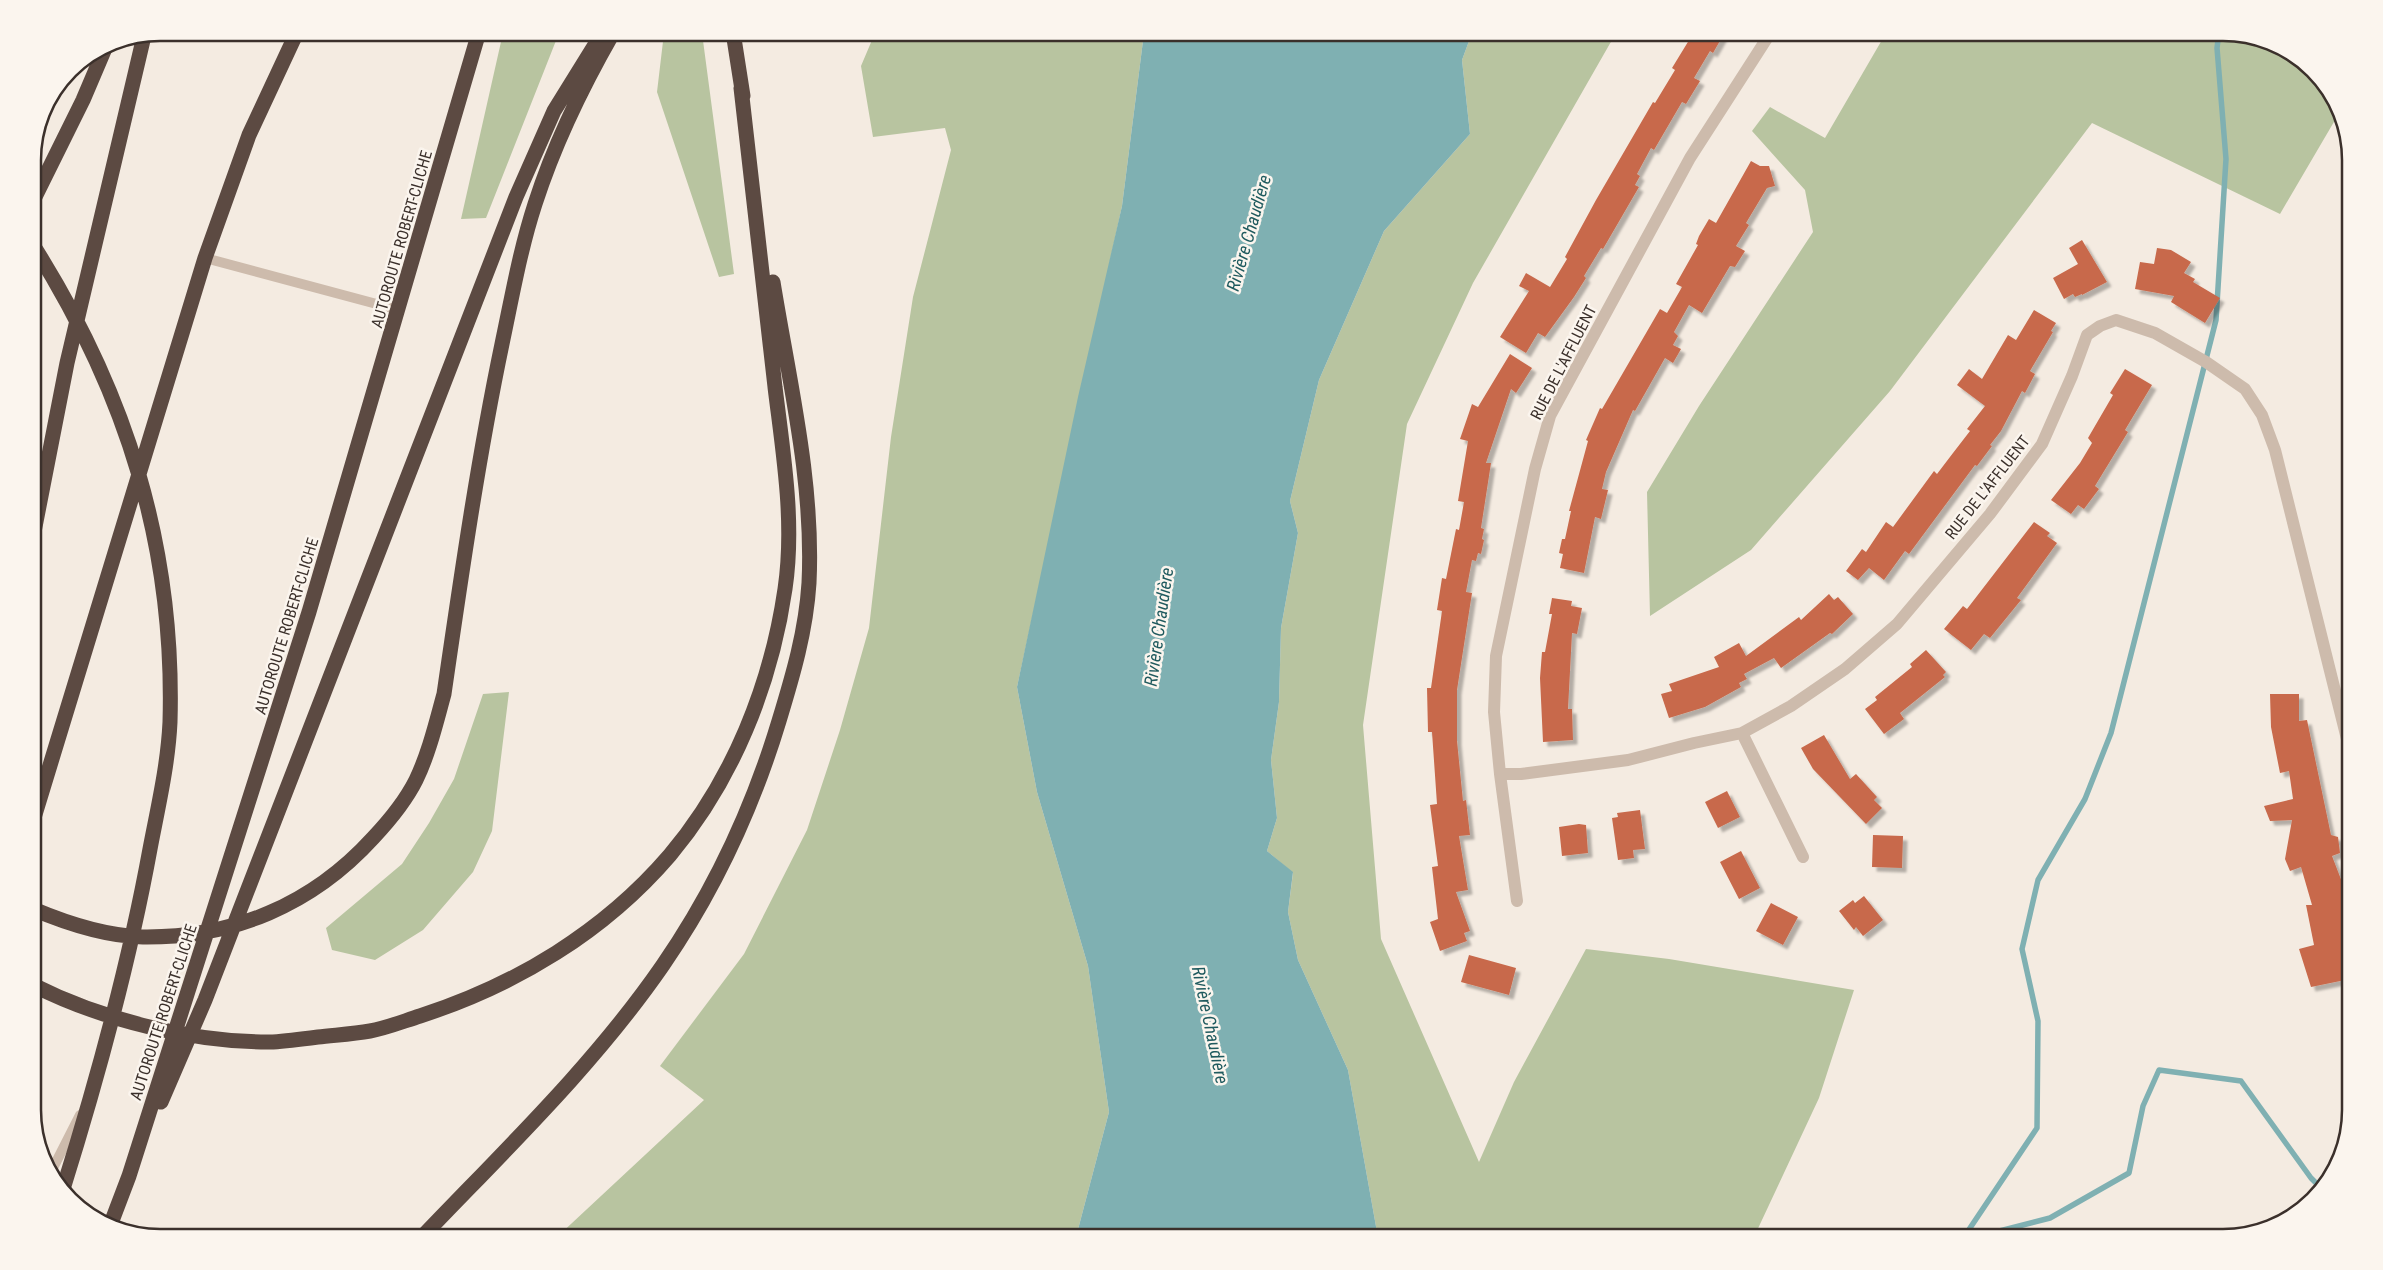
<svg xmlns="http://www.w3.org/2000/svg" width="2383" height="1270" font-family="'Roboto Condensed',sans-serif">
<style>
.green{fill:#b8c4a0}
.water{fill:#7fb0b2}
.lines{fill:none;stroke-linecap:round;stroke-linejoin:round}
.stream{stroke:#7fb0b2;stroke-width:5.5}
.building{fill:#c8694b;filter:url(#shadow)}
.service{stroke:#cdbbac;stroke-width:10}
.minor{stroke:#cdbbac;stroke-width:12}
.motorway{stroke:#5c4a42;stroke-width:15}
.labels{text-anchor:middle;stroke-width:5;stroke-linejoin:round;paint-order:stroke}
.street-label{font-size:16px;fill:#3b302b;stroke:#fbf5ee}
.water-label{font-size:18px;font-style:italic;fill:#1f5a5e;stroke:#fbf5ee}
.rim{fill:none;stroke:#3b302b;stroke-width:2.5}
</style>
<defs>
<filter id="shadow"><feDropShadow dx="4.5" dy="4.5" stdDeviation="1" flood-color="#0004"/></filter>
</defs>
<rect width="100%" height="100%" fill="#f4ebe1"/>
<path class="green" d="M 407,33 L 407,32 L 441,33 L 426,39 Z
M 503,33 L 559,33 L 486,218 L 461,219 Z
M 664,33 L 702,33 L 734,274 L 719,277 L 657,92 Z
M 875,33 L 1144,33 L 1122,206 L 1017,687 L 1037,792 L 1088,966 L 1109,1112 L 1076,1237 L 557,1237 L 704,1100 L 660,1066 L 744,954 L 807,830 L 840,730 L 869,628 L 891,437 L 913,297 L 951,150 L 945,128 L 873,137 L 861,66 Z
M 1472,33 L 1616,33 L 1473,283 L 1407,424 L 1363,725 L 1381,939 L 1479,1162 L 1514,1082 L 1586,949 L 1669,959 L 1854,990 L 1819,1098 L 1754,1237 L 1376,1237 L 1377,1232 L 1348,1070 L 1298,960 L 1288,912 L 1293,873 L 1267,851 L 1277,818 L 1271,760 L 1279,702 L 1281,628 L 1298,533 L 1290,501 L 1319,380 L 1384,231 L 1470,134 L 1462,60 Z
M 1886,33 L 2223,33 L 2280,46 L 2329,89 L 2338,115 L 2280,214 L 2092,123 L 1890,391 L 1751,550 L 1650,616 L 1647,492 L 1699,406 L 1813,232 L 1805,190 L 1752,131 L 1770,107 L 1825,138 Z
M 509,692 L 492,831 L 473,872 L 423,930 L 375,960 L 332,950 L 326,928 L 402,864 L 429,823 L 454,779 L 483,694 Z"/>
<path class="water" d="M 1144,33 L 1472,33 L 1462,60 L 1470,134 L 1384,231 L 1319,380 L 1290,501 L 1298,533 L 1281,628 L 1279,702 L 1271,760 L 1277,818 L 1267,851 L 1293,872 L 1288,912 L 1298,960 L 1348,1070 L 1377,1232 L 1376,1237 L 1076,1237 L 1109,1112 L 1088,966 L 1037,792 L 1017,687 L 1078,397 L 1122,206 Z"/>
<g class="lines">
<path class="stream" d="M 1964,1237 L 2037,1128 L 2038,1021 L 2022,949 L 2038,880 L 2085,799 L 2111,733 L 2216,320 L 2226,159 L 2217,48 L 2219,32
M 1983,1237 L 1984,1235 L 2050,1218 L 2129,1173 L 2143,1106 L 2159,1070 L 2241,1081 L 2311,1178 L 2319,1186"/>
</g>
<path class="building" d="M 1694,32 L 1725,32 L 1713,53 L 1710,51 L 1694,78 L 1700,81 L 1686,104 L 1682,102 L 1654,150 L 1651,148 L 1637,174 L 1640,176 L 1635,185 L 1639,187 L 1603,249 L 1601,248 L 1584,276 L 1586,278 L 1574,297 L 1545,337 L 1538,333 L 1526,353 L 1500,337 L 1529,291 L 1519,286 L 1526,273 L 1550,287 L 1567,259 L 1565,257 L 1596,200 L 1653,102 L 1655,103 L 1675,70 L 1672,68 Z
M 1751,161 L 1760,166 L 1769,166 L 1775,186 L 1767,188 L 1746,223 L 1749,225 L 1736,246 L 1745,251 L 1735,267 L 1730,266 L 1702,313 L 1689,305 L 1674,332 L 1678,336 L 1673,345 L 1681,349 L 1673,363 L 1665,358 L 1635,411 L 1633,410 L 1606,472 L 1602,489 L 1608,490 L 1601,519 L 1595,517 L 1584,573 L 1560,568 L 1563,554 L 1559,553 L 1562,539 L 1565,539 L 1571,511 L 1569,511 L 1588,441 L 1586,440 L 1600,408 L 1602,409 L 1660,309 L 1667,313 L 1682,287 L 1676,284 L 1698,245 L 1696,244 L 1699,236 L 1709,219 L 1716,223 Z
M 2082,240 L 2107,282 L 2082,295 L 2082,294 L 2075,297 L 2073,294 L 2064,299 L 2053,278 L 2078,264 L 2069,248 Z
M 2157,248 L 2171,250 L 2191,262 L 2184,273 L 2195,279 L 2193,282 L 2220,298 L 2205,323 L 2171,302 L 2174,296 L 2135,289 L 2140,262 L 2154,264 Z
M 2034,310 L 2056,323 L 2051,331 L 2053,332 L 2030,371 L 2035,374 L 2025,393 L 2022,391 L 2001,431 L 1990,445 L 1992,446 L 1977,466 L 1975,465 L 1909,554 L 1905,551 L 1884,580 L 1869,568 L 1858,580 L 1846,571 L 1862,549 L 1866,552 L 1886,522 L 1893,527 L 1934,471 L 1937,474 L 1953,453 L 1970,431 L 1967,429 L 1985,406 L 1957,385 L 1969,369 L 1982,379 L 2008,335 L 2016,340 Z
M 1510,354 L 1532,368 L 1516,393 L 1511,389 L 1486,463 L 1491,463 L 1481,528 L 1484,529 L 1482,539 L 1484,540 L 1481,554 L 1478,553 L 1476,561 L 1472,560 L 1466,592 L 1472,593 L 1457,690 L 1457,741 L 1463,801 L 1466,800 L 1470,835 L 1459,836 L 1468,890 L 1456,892 L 1470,931 L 1464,933 L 1467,941 L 1440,951 L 1430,922 L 1438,919 L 1432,867 L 1438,866 L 1430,805 L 1437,804 L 1432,732 L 1428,732 L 1427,688 L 1431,688 L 1442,611 L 1437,610 L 1442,578 L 1446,579 L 1456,529 L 1459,530 L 1464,502 L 1458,501 L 1468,441 L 1460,439 L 1472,404 L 1478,407 Z
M 2125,369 L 2152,385 L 2125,430 L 2128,432 L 2095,486 L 2099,489 L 2084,509 L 2078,505 L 2071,514 L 2051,500 L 2080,463 L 2092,443 L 2088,438 L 2113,395 L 2110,393 Z
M 2034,522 L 2050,533 L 2047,536 L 2057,543 L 2017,598 L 2021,600 L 1990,638 L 1984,634 L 1971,650 L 1944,629 L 1963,606 L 1967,609 Z
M 1829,594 L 1834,600 L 1838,597 L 1853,614 L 1832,634 L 1830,633 L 1781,668 L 1774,658 L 1744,674 L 1747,679 L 1739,683 L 1741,687 L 1705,707 L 1669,718 L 1661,694 L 1672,691 L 1669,684 L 1719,667 L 1714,657 L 1739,643 L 1746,656 L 1799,617 L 1801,620 Z
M 1552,598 L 1572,601 L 1571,606 L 1582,608 L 1577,634 L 1572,633 L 1568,709 L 1572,709 L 1573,740 L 1543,742 L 1540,678 L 1542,652 L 1545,652 L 1552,614 L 1549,614 Z
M 1926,650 L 1946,672 L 1943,675 L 1945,677 L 1900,713 L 1904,719 L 1884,734 L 1865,709 L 1877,700 L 1875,697 L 1912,667 L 1910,664 Z
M 2270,694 L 2299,694 L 2299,721 L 2307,720 L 2331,835 L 2338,837 L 2340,853 L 2332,856 L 2347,895 L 2350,913 L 2350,979 L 2311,987 L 2299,949 L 2314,945 L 2306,905 L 2312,905 L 2301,867 L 2290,871 L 2285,859 L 2292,820 L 2270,821 L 2264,806 L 2293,799 L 2289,771 L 2280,773 L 2271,727 Z
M 1824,735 L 1850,779 L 1856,774 L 1877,797 L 1874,800 L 1882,808 L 1866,824 L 1813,769 L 1801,748 Z
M 1727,791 L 1740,817 L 1718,828 L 1705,802 Z
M 1640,810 L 1645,849 L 1633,850 L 1634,858 L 1618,860 L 1612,818 L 1618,817 L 1617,813 Z
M 1579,824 L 1586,825 L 1588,853 L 1562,856 L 1559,827 Z
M 1873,835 L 1903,836 L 1902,868 L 1872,867 Z
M 1741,851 L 1760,888 L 1739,899 L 1720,862 Z
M 1864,896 L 1883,920 L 1863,936 L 1856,927 L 1854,930 L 1839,911 L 1853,900 L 1855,903 Z
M 1771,903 L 1798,917 L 1783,945 L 1756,931 Z
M 1469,955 L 1516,968 L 1509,995 L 1461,982 Z"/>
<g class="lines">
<path class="service" d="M 205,258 L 399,310
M 51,1172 L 80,1115"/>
<path class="minor" d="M 1771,32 L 1690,158 L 1550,416 L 1535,469 L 1496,656 L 1494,712 L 1500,774 L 1521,774 L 1628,760 L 1694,743 L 1742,733 L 1791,706 L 1845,669 L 1897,624 L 1990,514 L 2042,444 L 2072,376 L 2087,335 L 2100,326 L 2116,320 L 2155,333 L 2206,362 L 2245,389 L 2262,415 L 2275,450 L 2350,751
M 1742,733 L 1803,857
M 1500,774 L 1517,901"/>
<path class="motorway" d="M 733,32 L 743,96
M 33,201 L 83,100 L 106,46
M 33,245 C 126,392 175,546 170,722 C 168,765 158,807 150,849 C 129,964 98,1077 63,1189
M 33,537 L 67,363 L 144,36
M 33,821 L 205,258 L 249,135 L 297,32
M 33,909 C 66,923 106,936 143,937 C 233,938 312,905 373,838 C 389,821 405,802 416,780 C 429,753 436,723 444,694 C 461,577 478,459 502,344 C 512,297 520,250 535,204 C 554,145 582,87 613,33
M 33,985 C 102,1020 195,1043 273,1042 C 288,1041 303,1039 318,1037 C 335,1035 353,1034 370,1031 C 387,1028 404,1021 420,1016 C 516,985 604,932 670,855 C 733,780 771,685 785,589 C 795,522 783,453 775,387 C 764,287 753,187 741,88
M 161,1102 L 205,1000 L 516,197 L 554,111 L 603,32
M 110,1226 L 129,1176 L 309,612 L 479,32
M 422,1237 C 505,1150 594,1065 663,965 C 714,891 753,807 779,721 C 793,675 806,631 809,583 C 814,482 789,381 773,282"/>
</g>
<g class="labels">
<g class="street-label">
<text transform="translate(401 239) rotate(-74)" y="6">AUTOROUTE ROBERT-CLICHE</text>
<text transform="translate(1563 362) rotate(-63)" y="6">RUE DE L'AFFLUENT</text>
<text transform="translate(1987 487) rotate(-52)" y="6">RUE DE L'AFFLUENT</text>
<text transform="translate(286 626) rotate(-73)" y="6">AUTOROUTE ROBERT-CLICHE</text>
<text transform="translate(163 1012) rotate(-72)" y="6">AUTOROUTE ROBERT-CLICHE</text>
</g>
<g class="water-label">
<text transform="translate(1249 233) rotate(-74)" y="6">Rivière Chaudière</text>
<text transform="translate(1159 627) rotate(-82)" y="6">Rivière Chaudière</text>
<text transform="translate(1210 1025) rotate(78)" y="6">Rivière Chaudière</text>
</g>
</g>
<path d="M0 0H2383V1270H0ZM160 41H2223A119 119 0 0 1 2342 160V1110A119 119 0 0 1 2223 1229H160A119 119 0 0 1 41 1110V160A119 119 0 0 1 160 41Z" fill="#fbf5ee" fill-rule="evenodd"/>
<path class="rim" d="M160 41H2223A119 119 0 0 1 2342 160V1110A119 119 0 0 1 2223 1229H160A119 119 0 0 1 41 1110V160A119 119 0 0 1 160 41Z"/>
</svg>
